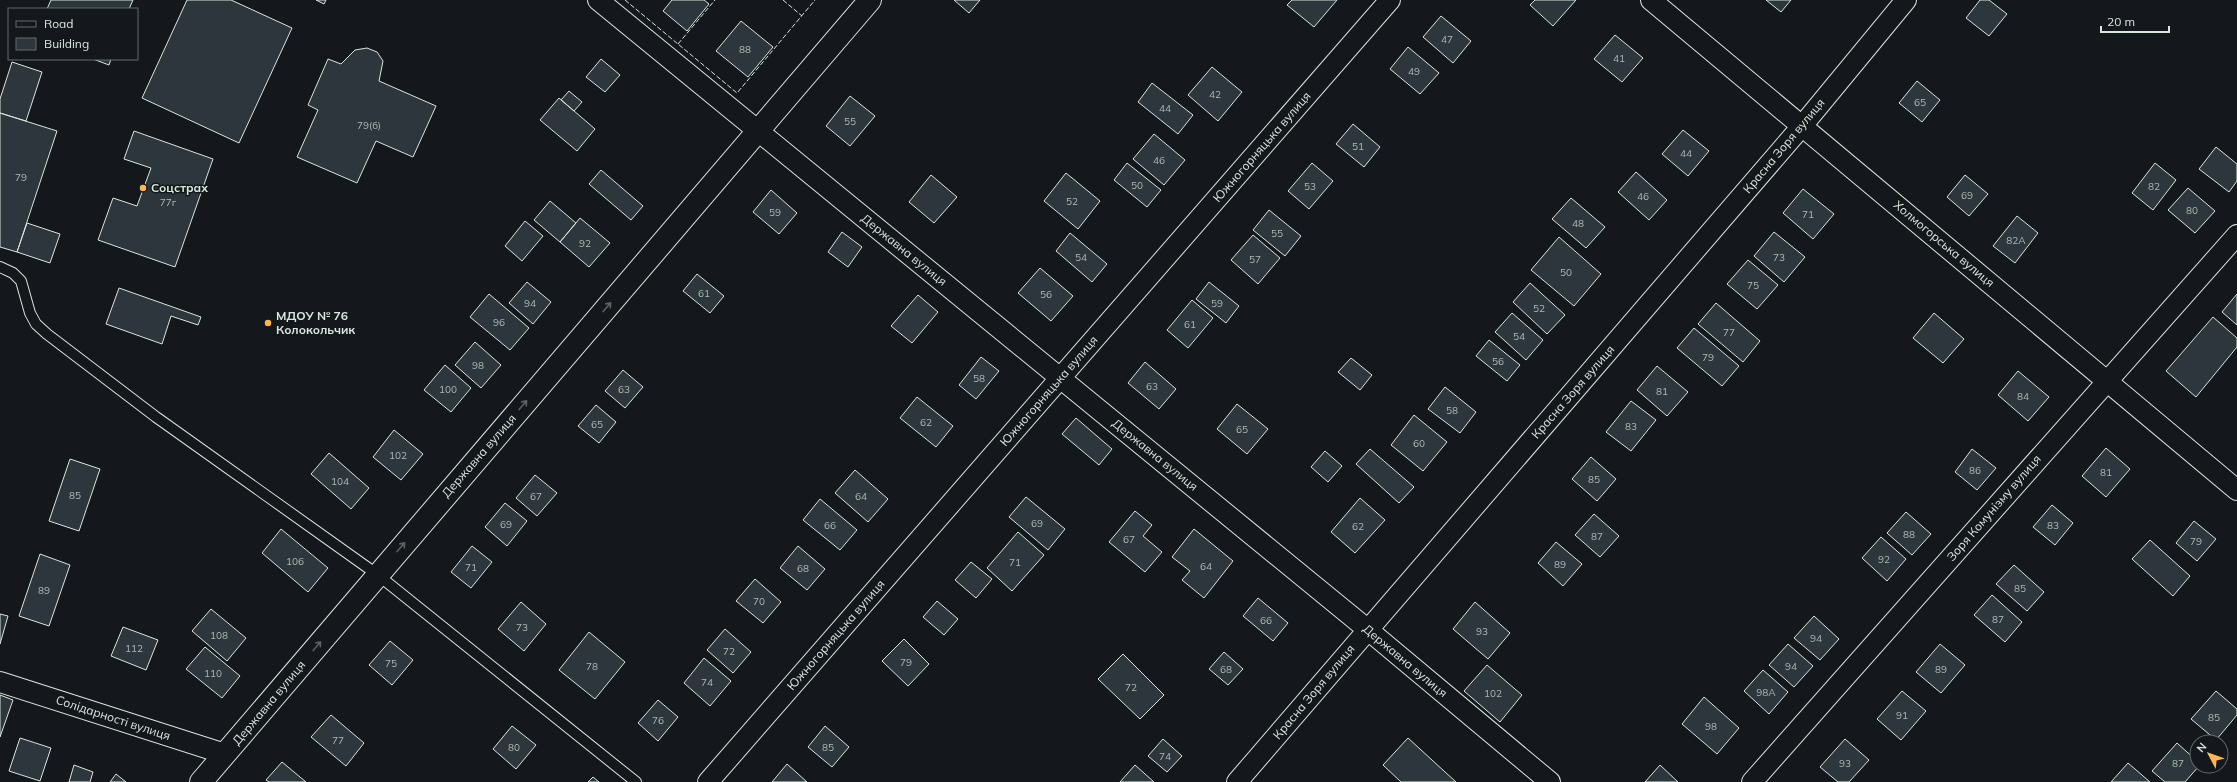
<svg xmlns="http://www.w3.org/2000/svg" width="2237" height="782" font-family="Mulish,sans-serif">
<style>
.building{fill:#2c363c;stroke:#d8e6dc}
.lines{fill:none;stroke-linecap:round;stroke-linejoin:round}
.lane-casing{stroke:#d8e6dc;stroke-width:12}
.street-casing{stroke:#d8e6dc;stroke-width:22}
.secondary-casing{stroke:#d8e6dc;stroke-width:24}
.lane{stroke:#14181c;stroke-width:10}
.street{stroke:#14181c;stroke-width:20}
.secondary{stroke:#14181c;stroke-width:22}
.fence{stroke:#d8e6dc;stroke-width:1;stroke-dasharray:5 2;stroke-linecap:butt}
.oneway{stroke:#59605f}
.poi-dot{fill:#ffb74d;stroke:#14181c;stroke-width:1.5}
.labels{text-anchor:middle;stroke-width:3;stroke-linejoin:round;paint-order:stroke}
.number-label{font-size:10px;fill:#adbab4}
.street-label{font-size:12px;fill:#d8e6dc;stroke:#14181c}
.poi-label{font-size:12px;font-weight:bold;fill:#d8e6dc;stroke:#14181c;text-anchor:start}
</style>
<rect width="100%" height="100%" fill="#14181c"/>
<path class="building" d="M 51,0 L 133,0 L 129,9 L 47,9 Z
M 187,0 L 231,0 L 292,28 L 239,143 L 142,98 Z
M 316,0 L 326,0 L 324,4 Z
M 672,0 L 704,0 L 709,4 L 687,31 L 663,11 Z
M 954,0 L 980,0 L 969,13 Z
M 1292,0 L 1337,0 L 1314,27 L 1287,5 Z
M 1535,0 L 1576,0 L 1553,26 L 1530,5 Z
M 1766,0 L 1791,0 L 1781,12 Z
M 1980,0 L 1989,0 L 2007,14 L 1989,36 L 1966,18 Z
M 1441,16 L 1471,41 L 1453,63 L 1423,37 Z
M 741,21 L 773,47 L 748,77 L 716,51 Z
M 1615,35 L 1643,58 L 1622,82 L 1594,59 Z
M 1408,47 L 1439,73 L 1420,94 L 1390,69 Z
M 367,48 L 377,52 L 383,61 L 379,81 L 436,106 L 413,157 L 376,141 L 357,183 L 297,157 L 318,110 L 308,105 L 328,59 L 341,64 L 355,50 Z
M 93,59 L 111,59 L 109,65 Z
M 601,59 L 620,75 L 605,92 L 586,77 Z
M 12,62 L 42,72 L 26,121 L 0,113 L 0,99 Z
M 1212,67 L 1242,92 L 1218,121 L 1188,95 Z
M 1917,81 L 1940,100 L 1922,122 L 1899,103 Z
M 1152,83 L 1193,115 L 1178,134 L 1138,102 Z
M 569,91 L 582,102 L 574,111 L 561,100 Z
M 850,96 L 875,116 L 850,146 L 826,126 Z
M 559,98 L 595,129 L 577,151 L 540,120 Z
M 0,113 L 57,131 L 17,252 L 0,247 Z
M 1353,124 L 1380,147 L 1364,167 L 1336,144 Z
M 1683,130 L 1709,151 L 1688,176 L 1662,154 Z
M 134,131 L 213,159 L 175,267 L 98,240 L 113,198 L 137,206 L 151,168 L 124,159 Z
M 1154,134 L 1185,160 L 1164,185 L 1133,159 Z
M 2216,147 L 2237,164 L 2237,181 L 2229,192 L 2199,169 Z
M 1127,163 L 1161,190 L 1147,207 L 1114,180 Z
M 1312,163 L 1333,181 L 1309,209 L 1288,191 Z
M 2155,163 L 2176,180 L 2153,210 L 2132,193 Z
M 601,170 L 643,206 L 631,220 L 589,184 Z
M 1636,172 L 1667,200 L 1649,220 L 1618,192 Z
M 1066,173 L 1100,201 L 1078,229 L 1044,201 Z
M 931,175 L 957,197 L 934,223 L 909,202 Z
M 1965,175 L 1988,194 L 1969,216 L 1947,197 Z
M 2188,188 L 2215,211 L 2195,233 L 2168,210 Z
M 1803,189 L 1834,214 L 1813,239 L 1783,213 Z
M 771,190 L 797,213 L 779,234 L 753,212 Z
M 1571,198 L 1605,227 L 1586,248 L 1552,219 Z
M 550,201 L 576,223 L 560,242 L 534,220 Z
M 1269,210 L 1301,236 L 1285,256 L 1253,230 Z
M 2017,216 L 2038,233 L 2015,263 L 1993,246 Z
M 580,218 L 610,243 L 589,267 L 560,242 Z
M 525,221 L 543,236 L 522,261 L 505,246 Z
M 27,223 L 60,234 L 50,263 L 17,252 Z
M 842,232 L 862,247 L 848,267 L 828,252 Z
M 1774,232 L 1805,257 L 1784,282 L 1754,256 Z
M 1070,233 L 1107,264 L 1092,282 L 1056,251 Z
M 1253,235 L 1280,258 L 1258,284 L 1231,260 Z
M 1559,237 L 1601,274 L 1574,306 L 1531,270 Z
M 1748,260 L 1778,285 L 1757,309 L 1727,284 Z
M 1040,268 L 1073,296 L 1051,321 L 1018,293 Z
M 697,274 L 724,296 L 710,313 L 683,291 Z
M 527,282 L 551,302 L 533,324 L 509,303 Z
M 1209,282 L 1239,306 L 1226,323 L 1196,299 Z
M 1530,283 L 1565,315 L 1547,334 L 1513,302 Z
M 119,288 L 201,317 L 198,325 L 171,316 L 162,344 L 106,324 Z
M 489,294 L 529,328 L 510,350 L 470,317 Z
M 2237,294 L 2237,325 L 2222,312 Z
M 918,295 L 938,312 L 912,343 L 891,326 Z
M 1192,300 L 1213,318 L 1188,348 L 1167,330 Z
M 1716,303 L 1760,341 L 1743,362 L 1698,324 Z
M 1512,313 L 1543,340 L 1526,360 L 1495,332 Z
M 1934,313 L 1964,339 L 1943,363 L 1913,338 Z
M 2213,317 L 2237,338 L 2237,347 L 2196,397 L 2166,371 Z
M 1694,328 L 1739,366 L 1722,386 L 1677,348 Z
M 1489,340 L 1520,365 L 1507,381 L 1476,356 Z
M 475,342 L 501,365 L 481,388 L 455,365 Z
M 981,357 L 999,371 L 976,399 L 959,385 Z
M 1351,358 L 1372,375 L 1360,390 L 1338,372 Z
M 1145,362 L 1176,389 L 1159,409 L 1128,383 Z
M 445,365 L 471,388 L 451,412 L 424,390 Z
M 1657,366 L 1688,392 L 1667,416 L 1637,390 Z
M 623,370 L 643,387 L 625,408 L 605,391 Z
M 2018,371 L 2049,397 L 2028,421 L 1998,395 Z
M 1445,387 L 1476,412 L 1460,433 L 1428,409 Z
M 917,397 L 953,426 L 936,447 L 900,418 Z
M 1631,401 L 1656,420 L 1631,451 L 1606,432 Z
M 1237,404 L 1268,429 L 1247,454 L 1217,429 Z
M 596,405 L 616,422 L 599,443 L 578,426 Z
M 1414,415 L 1447,442 L 1423,471 L 1391,445 Z
M 1076,418 L 1112,449 L 1099,465 L 1062,434 Z
M 394,430 L 423,454 L 401,480 L 373,457 Z
M 2106,448 L 2130,469 L 2106,497 L 2082,476 Z
M 1370,449 L 1414,487 L 1399,503 L 1356,464 Z
M 1972,449 L 1996,468 L 1977,490 L 1955,472 Z
M 1325,451 L 1342,466 L 1328,482 L 1311,467 Z
M 329,453 L 369,488 L 351,509 L 311,474 Z
M 1591,457 L 1616,479 L 1597,501 L 1572,479 Z
M 70,459 L 100,469 L 79,531 L 49,521 Z
M 855,470 L 888,499 L 868,522 L 835,493 Z
M 535,475 L 557,493 L 537,516 L 516,498 Z
M 1026,497 L 1065,529 L 1048,550 L 1009,517 Z
M 1360,498 L 1385,520 L 1355,553 L 1331,532 Z
M 820,499 L 857,530 L 840,550 L 803,520 Z
M 505,503 L 527,521 L 507,546 L 485,527 Z
M 2052,505 L 2073,523 L 2055,545 L 2033,527 Z
M 1135,511 L 1152,525 L 1143,536 L 1162,552 L 1145,572 L 1109,542 Z
M 1906,512 L 1931,534 L 1912,555 L 1887,533 Z
M 1594,514 L 1619,536 L 1600,557 L 1575,535 Z
M 2194,521 L 2216,539 L 2197,561 L 2176,543 Z
M 281,529 L 328,568 L 308,592 L 262,553 Z
M 1194,529 L 1233,561 L 1204,598 L 1182,580 L 1190,571 L 1172,557 Z
M 1018,532 L 1044,555 L 1012,591 L 987,568 Z
M 1881,537 L 1906,559 L 1887,581 L 1862,558 Z
M 2150,540 L 2190,576 L 2173,596 L 2132,559 Z
M 1556,542 L 1582,564 L 1563,586 L 1538,563 Z
M 472,546 L 492,562 L 471,588 L 451,572 Z
M 798,546 L 825,569 L 807,590 L 780,568 Z
M 40,554 L 70,565 L 49,626 L 19,616 Z
M 971,562 L 992,579 L 976,598 L 955,580 Z
M 2014,565 L 2044,592 L 2027,611 L 1996,584 Z
M 755,579 L 781,602 L 763,623 L 736,601 Z
M 1992,595 L 2022,622 L 2005,642 L 1974,615 Z
M 1258,598 L 1288,623 L 1273,641 L 1243,616 Z
M 937,601 L 958,619 L 944,635 L 923,617 Z
M 521,602 L 546,624 L 524,651 L 498,629 Z
M 1475,602 L 1510,633 L 1488,659 L 1453,629 Z
M 211,609 L 246,638 L 227,661 L 192,631 Z
M 0,614 L 8,616 L 0,644 Z
M 1814,616 L 1839,639 L 1820,660 L 1794,638 Z
M 123,627 L 158,640 L 146,670 L 111,656 Z
M 725,629 L 751,652 L 733,673 L 707,650 Z
M 589,632 L 625,662 L 595,699 L 559,670 Z
M 904,639 L 929,664 L 908,686 L 882,661 Z
M 390,641 L 413,660 L 392,685 L 369,665 Z
M 1788,644 L 1813,666 L 1794,687 L 1769,665 Z
M 1940,644 L 1965,665 L 1941,693 L 1916,672 Z
M 205,647 L 240,676 L 222,698 L 186,669 Z
M 1224,652 L 1243,669 L 1228,685 L 1209,669 Z
M 1123,654 L 1164,695 L 1140,719 L 1098,679 Z
M 704,658 L 731,681 L 710,706 L 684,683 Z
M 1487,665 L 1522,695 L 1500,722 L 1464,691 Z
M 1763,670 L 1788,692 L 1769,714 L 1744,691 Z
M 1902,691 L 1926,711 L 1901,740 L 1877,719 Z
M 2216,691 L 2237,709 L 2237,715 L 2216,740 L 2191,719 Z
M 0,695 L 13,700 L 0,737 Z
M 1704,697 L 1739,728 L 1717,754 L 1682,724 Z
M 658,700 L 678,717 L 658,741 L 638,723 Z
M 331,715 L 364,743 L 346,766 L 311,737 Z
M 512,726 L 536,745 L 516,769 L 493,749 Z
M 825,726 L 849,747 L 832,767 L 808,747 Z
M 20,738 L 51,748 L 40,781 L 9,771 Z
M 1408,738 L 1456,782 L 1401,782 L 1383,765 Z
M 1163,739 L 1182,756 L 1167,772 L 1148,756 Z
M 1845,739 L 1869,760 L 1849,782 L 1838,782 L 1820,767 Z
M 2177,743 L 2197,761 L 2197,766 L 2199,766 L 2185,782 L 2165,782 L 2152,771 Z
M 282,762 L 306,782 L 269,782 L 266,780 Z
M 2128,763 L 2150,782 L 2111,782 Z
M 787,764 L 807,782 L 772,782 Z
M 74,765 L 93,772 L 90,782 L 69,782 Z
M 1135,765 L 1154,782 L 1120,782 Z
M 1660,765 L 1678,782 L 1645,782 Z
M 116,774 L 126,782 L 110,782 Z
M 593,777 L 599,782 L 588,782 Z"/>
<g class="lines">
<g class="lane-casing">
<path id="lane" d="M 0,267 L 13,273 L 21,281 L 30,313 L 36,324 L 47,334 L 156,417 L 378,575 L 636,782"/>
</g>
<g class="street-casing">
<path id="street" d="M 598,0 L 1367,629 L 1550,782
M 1651,0 L 2237,490
M 0,682 L 225,754
M 708,782 L 1390,0
M 1237,782 L 1802,126 L 1906,0
M 1752,782 L 2237,235"/>
</g>
<g class="secondary-casing">
<path id="secondary" d="M 201,782 L 870,0"/>
</g>
<use href="#lane" class="lane"/>
<use href="#street" class="street"/>
<use href="#secondary" class="secondary"/>
<path class="fence" d="M 625,0 L 737,93 L 815,0
M 783,0 L 802,16
M 678,44 L 715,0"/>
</g>
<defs><path id="oneway-shaft" d="M-6 0H5M1.5-3L5.5 0L1.5 3" fill="none" stroke-width="1.6" stroke-linecap="round" stroke-linejoin="round"/></defs>
<g class="oneway">
<use href="#oneway-shaft" transform="translate(607 307) rotate(-49)"/>
<use href="#oneway-shaft" transform="translate(523 405) rotate(-49)"/>
<use href="#oneway-shaft" transform="translate(401 547) rotate(-49)"/>
<use href="#oneway-shaft" transform="translate(317 646) rotate(-50)"/>
</g>
<g class="poi-dot">
<circle cx="143" cy="188" r="4"/>
<circle cx="268" cy="323" r="4"/>
</g>
<g class="labels">
<g class="number-label">
<text x="1447" y="43">47</text>
<text x="745" y="53">88</text>
<text x="1619" y="62">41</text>
<text x="1414" y="75">49</text>
<text x="1215" y="98">42</text>
<text x="1920" y="106">65</text>
<text x="1165" y="112">44</text>
<text x="850" y="125">55</text>
<text x="369" y="129">79(б)</text>
<text x="1358" y="150">51</text>
<text x="1686" y="157">44</text>
<text x="1159" y="164">46</text>
<text x="21" y="181">79</text>
<text x="1137" y="189">50</text>
<text x="1310" y="190">53</text>
<text x="2154" y="190">82</text>
<text x="1967" y="199">69</text>
<text x="1643" y="200">46</text>
<text x="1072" y="205">52</text>
<text x="168" y="206">77г</text>
<text x="2192" y="214">80</text>
<text x="775" y="216">59</text>
<text x="1808" y="218">71</text>
<text x="1578" y="227">48</text>
<text x="1277" y="237">55</text>
<text x="2016" y="244">82А</text>
<text x="585" y="247">92</text>
<text x="1081" y="261">54</text>
<text x="1779" y="261">73</text>
<text x="1255" y="263">57</text>
<text x="1566" y="276">50</text>
<text x="1753" y="289">75</text>
<text x="704" y="297">61</text>
<text x="1046" y="298">56</text>
<text x="530" y="307">94</text>
<text x="1217" y="307">59</text>
<text x="1539" y="312">52</text>
<text x="499" y="326">96</text>
<text x="1190" y="328">61</text>
<text x="1729" y="336">77</text>
<text x="1519" y="340">54</text>
<text x="1708" y="361">79</text>
<text x="1498" y="365">56</text>
<text x="478" y="369">98</text>
<text x="979" y="382">58</text>
<text x="1152" y="390">63</text>
<text x="448" y="393">100</text>
<text x="624" y="393">63</text>
<text x="1662" y="395">81</text>
<text x="2023" y="400">84</text>
<text x="1452" y="414">58</text>
<text x="926" y="426">62</text>
<text x="597" y="428">65</text>
<text x="1631" y="430">83</text>
<text x="1242" y="433">65</text>
<text x="1419" y="447">60</text>
<text x="398" y="459">102</text>
<text x="1975" y="474">86</text>
<text x="2106" y="476">81</text>
<text x="1594" y="483">85</text>
<text x="340" y="485">104</text>
<text x="75" y="499">85</text>
<text x="536" y="500">67</text>
<text x="861" y="500">64</text>
<text x="1037" y="527">69</text>
<text x="506" y="528">69</text>
<text x="830" y="529">66</text>
<text x="2053" y="529">83</text>
<text x="1358" y="530">62</text>
<text x="1909" y="538">88</text>
<text x="1597" y="540">87</text>
<text x="1129" y="543">67</text>
<text x="2196" y="545">79</text>
<text x="1884" y="563">92</text>
<text x="295" y="565">106</text>
<text x="1015" y="566">71</text>
<text x="1560" y="568">89</text>
<text x="1206" y="570">64</text>
<text x="471" y="571">71</text>
<text x="803" y="572">68</text>
<text x="2020" y="592">85</text>
<text x="44" y="594">89</text>
<text x="759" y="605">70</text>
<text x="1998" y="623">87</text>
<text x="1266" y="624">66</text>
<text x="522" y="631">73</text>
<text x="1482" y="635">93</text>
<text x="219" y="639">108</text>
<text x="1816" y="642">94</text>
<text x="134" y="652">112</text>
<text x="729" y="655">72</text>
<text x="906" y="666">79</text>
<text x="391" y="667">75</text>
<text x="592" y="670">78</text>
<text x="1791" y="670">94</text>
<text x="1226" y="673">68</text>
<text x="1941" y="673">89</text>
<text x="213" y="677">110</text>
<text x="707" y="686">74</text>
<text x="1131" y="691">72</text>
<text x="1766" y="696">98А</text>
<text x="1493" y="697">102</text>
<text x="1902" y="719">91</text>
<text x="2214" y="721">85</text>
<text x="658" y="724">76</text>
<text x="1711" y="730">98</text>
<text x="338" y="744">77</text>
<text x="514" y="751">80</text>
<text x="828" y="751">85</text>
<text x="1165" y="760">74</text>
<text x="1845" y="767">93</text>
<text x="2178" y="767">87</text>
</g>
<g class="street-label">
<text transform="translate(1784 146) rotate(-50)" y="4">Красна Зоря вулиця</text>
<text transform="translate(1262 147) rotate(-49)" y="4">Южногорняцька вулиця</text>
<text transform="translate(1944 244) rotate(40)" y="4">Холмогорська вулиця</text>
<text transform="translate(904 250) rotate(39)" y="4">Державна вулиця</text>
<text transform="translate(1049 391) rotate(-49)" y="4">Южногорняцька вулиця</text>
<text transform="translate(1573 392) rotate(-49)" y="4">Красна Зоря вулиця</text>
<text transform="translate(1155 455) rotate(39)" y="4">Державна вулиця</text>
<text transform="translate(479 456) rotate(-49)" y="4">Державна вулиця</text>
<text transform="translate(1994 508) rotate(-49)" y="4">Зоря Комунізму вулиця</text>
<text transform="translate(836 635) rotate(-49)" y="4">Южногорняцька вулиця</text>
<text transform="translate(1405 661) rotate(40)" y="4">Державна вулиця</text>
<text transform="translate(1314 692) rotate(-50)" y="4">Красна Зоря вулиця</text>
<text transform="translate(269 703) rotate(-50)" y="4">Державна вулиця</text>
<text transform="translate(113 718) rotate(18)" y="4">Солідарності вулиця</text>
</g>
<g class="poi-label">
<text x="151" y="192">Соцстрах</text>
<text x="276" y="320">МДОУ № 76<tspan x="276" dy="14">Колокольчик</tspan></text>
</g>
</g>
<rect x="8" y="8" width="130" height="52" fill="#14181c" stroke="#626a69"/>
<rect x="16" y="21" width="20" height="6" fill="#14181c" stroke="#626a69"/>
<text x="44" y="28" font-size="12" fill="#d8e6dc">Road</text>
<rect x="16" y="38" width="20" height="12" fill="#2c363c" stroke="#626a69"/>
<text x="44" y="48" font-size="12" fill="#d8e6dc">Building</text>
<g transform="translate(2209 754) rotate(311)"><circle r="19" fill="#14181c" stroke="#626a69"/>
<path d="M0-3L7 15L0 10L-7 15Z" fill="#ffb74d"/>
<text y="-6" font-size="11" font-weight="bold" text-anchor="middle" fill="#d8e6dc">N</text>
</g>
<path d="M2101 26v6h68v-6" fill="none" stroke="#d8e6dc" stroke-width="2"/>
<text x="2107" y="26" font-size="12" fill="#d8e6dc" stroke="#14181c" stroke-width="3" paint-order="stroke">20 m</text>
</svg>
